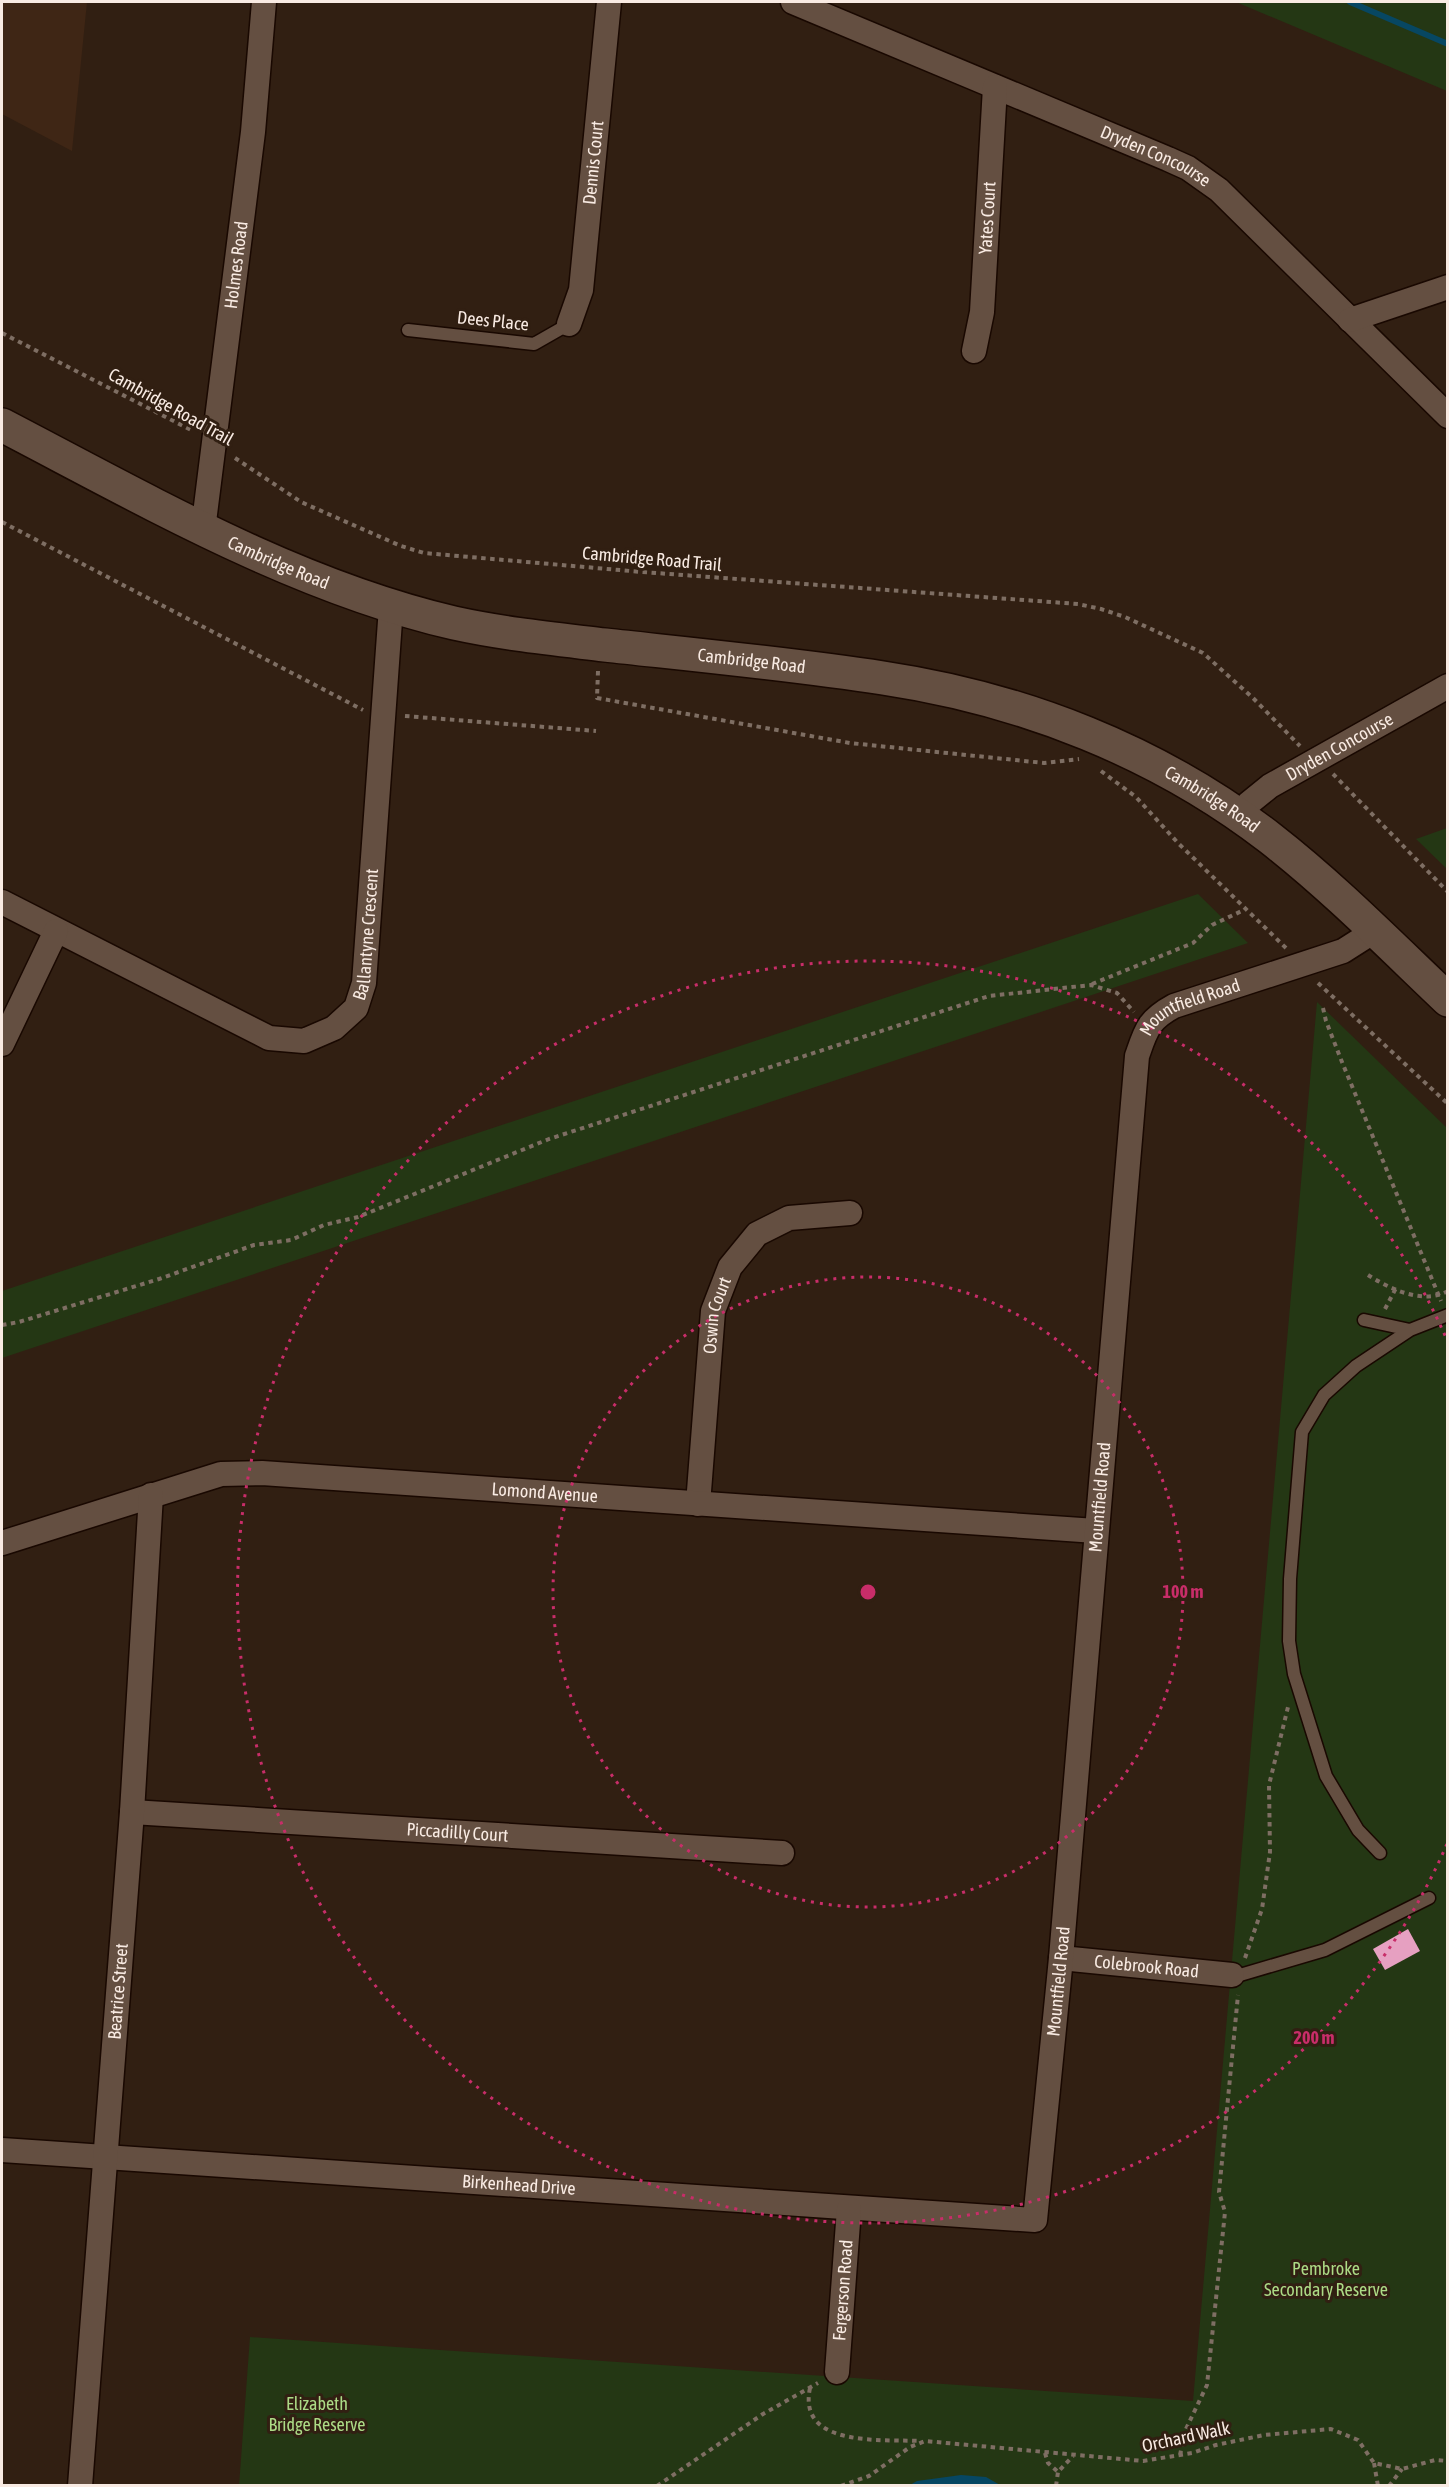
<svg xmlns="http://www.w3.org/2000/svg" width="1449" height="2487" font-family="'Asap Condensed',sans-serif">
<style>
.built{fill:#3f2615}
.green{fill:#243714}
.water{fill:#074762}
.lines{fill:none;stroke-linecap:round;stroke-linejoin:round}
.stream{stroke:#074762;stroke-width:6}
.building{fill:#e6a0c1}
.lane-casing{stroke:#190801;stroke-width:15}
.street-casing{stroke:#190801;stroke-width:27}
.secondary-casing{stroke:#190801;stroke-width:36}
.path{stroke:#7e6e63;stroke-width:4;stroke-dasharray:4.5 4.5;stroke-linecap:butt}
.lane{stroke:#644f41;stroke-width:12}
.street{stroke:#644f41;stroke-width:24}
.secondary{stroke:#644f41;stroke-width:33}
.ring{fill:none;stroke:#c82d69;stroke-width:3;stroke-dasharray:3 6}
.labels{text-anchor:middle;stroke-width:6;stroke-linejoin:round;paint-order:stroke}
.street-label{font-size:18px;fill:#f9ebe3;stroke:#311f12}
.park-label{font-size:18px;fill:#acdb86;stroke:#311f12}
.centre{fill:#c82d69;stroke:#311f12;stroke-width:3}
.ring-label{font-size:18px;text-anchor:middle;font-weight:bold;fill:#c82d69;stroke:#311f12;stroke-width:6;stroke-linejoin:round;paint-order:stroke}
</style>
<rect width="100%" height="100%" fill="#311f12"/>
<path class="built" d="M 2,2 L 87,2 L 72,151 L 2,114 Z"/>
<path class="green" d="M 1236,2 L 1447,2 L 1447,91 Z
M 1447,828 L 1448,828 L 1447,869 L 1416,839 Z
M 1198,894 L 1248,943 L 2,1358 L 2,1291 Z
M 1317,1002 L 1447,1128 L 1447,2485 L 239,2486 L 250,2337 L 1193,2401 Z"/>
<path class="water" d="M 961,2475 L 986,2477 L 1000,2485 L 910,2485 L 917,2481 Z"/>
<g class="lines">
<path class="stream" d="M 1350,2 L 1448,44"/>
</g>
<path class="building" d="M 1408,1929 L 1420,1951 L 1385,1970 L 1373,1949 Z"/>
<g class="lines">
<g class="lane-casing">
<path id="lane" d="M 408,330 L 534,344 L 569,324
M 1364,1320 L 1410,1330 L 1448,1315
M 1380,1853 L 1358,1830 L 1326,1776 L 1294,1674 L 1289,1641 L 1290,1579 L 1302,1432 L 1324,1395 L 1356,1366 L 1410,1330
M 1232,1975 L 1240,1975 L 1325,1950 L 1429,1898"/>
</g>
<g class="street-casing">
<g id="street">
<path id="s1" d="M 793,2 L 1168,159 L 1188,168 L 1219,190 L 1448,416"/>
<path d="M 1350,320 L 1448,287"/>
<path id="s2" d="M 569,324 L 581,290 L 609,2"/>
<path id="s3" d="M 974,351 L 982,312 L 995,87"/>
<path id="s4" d="M 203,530 L 253,132 L 264,2"/>
<path id="s5" d="M 1239,817 L 1249,803 L 1270,786 L 1448,686"/>
<path id="s6" d="M 2,902 L 269,1038 L 304,1041 L 334,1028 L 356,1008 L 364,983 L 391,607"/>
<path d="M 2,1044 L 56,931"/>
<path id="s7" d="M 698,1504 L 713,1311 L 730,1267 L 757,1234 L 789,1218 L 850,1213"/>
<path id="s8" d="M 2,1543 L 221,1474 L 262,1473 L 1096,1531"/>
<path id="s9" d="M 132,1812 L 782,1853"/>
<path id="s10" d="M 1061,1958 L 1232,1975"/>
<path id="s11" d="M 2,2150 L 1035,2220 L 1061,1958 L 1137,1056 C 1146,1030 1148,1020 1174,1006 L 1343,951 L 1376,930"/>
<path id="s12" d="M 837,2372 L 849,2209"/>
<path id="s13" d="M 80,2486 L 132,1812 L 151,1495"/>
</g>
</g>
<g class="secondary-casing">
<g id="secondary">
<path id="s14" d="M 2,425 C 146,500 295,586 454,623 C 504,634 555,639 605,645 C 697,655 791,664 883,678 C 1023,699 1157,751 1270,838 C 1333,887 1390,945 1448,1000"/>
</g>
</g>
<path class="path" d="M 2,333 L 193,431
M 235,458 L 301,502 L 401,546 L 424,553 L 642,572 L 1078,604 L 1101,609 L 1125,617 L 1203,653 L 1253,698 L 1300,746
M 2,522 L 363,710
M 598,671 L 597,698 L 850,743 L 1044,763 L 1079,759
M 405,716 L 596,731
M 1101,771 L 1136,797 L 1178,843 L 1286,948
M 1333,774 L 1448,892
M 1318,983 L 1448,1104
M 1092,984 L 1193,943 L 1212,925 L 1246,909
M 1323,1008 L 1326,1021 L 1342,1062 L 1441,1301
M 1368,1275 C 1390,1289 1423,1305 1448,1291
M 1385,1309 L 1396,1288
M 2,1325 L 19,1322 L 159,1279 L 254,1245 L 291,1240 L 324,1225 L 358,1217 L 549,1139 L 989,996 L 1091,985 L 1117,993 L 1134,1012
M 1245,1958 L 1262,1909 L 1270,1852 L 1269,1785 L 1288,1707
M 810,2388 C 797,2448 883,2439 921,2441
M 1045,2453 L 1048,2463 L 1058,2472 L 1073,2456
M 1180,2455 L 1185,2431 L 1207,2385 L 1225,2212 L 1219,2192 L 1238,1995
M 1374,2463 L 1378,2486
M 657,2486 L 763,2414 L 818,2383
M 841,2486 L 869,2476 L 910,2447 L 925,2441 L 1143,2461 L 1192,2453 L 1216,2445 L 1264,2435 L 1331,2429 L 1358,2440 L 1374,2463 L 1402,2469 L 1435,2460 L 1448,2461
M 1056,2486 L 1058,2472
M 1389,2486 L 1402,2469"/>
<use href="#lane" class="lane"/>
<use href="#street" class="street"/>
<use href="#secondary" class="secondary"/>
</g>
<g class="ring">
<circle cx="868" cy="1592" r="315"/>
<path d="M1447 1844A631 631 0 1 1 1447 1340"/>
</g>
<g class="labels">
<g class="street-label">
<text dy="6" stroke="none"><textPath href="#s1" startOffset="394">Dryden Concourse</textPath></text>
<text dy="6" stroke="none"><textPath href="#s2" startOffset="164">Dennis Court</textPath></text>
<text dy="6" stroke="none"><textPath href="#s3" startOffset="134">Yates Court</textPath></text>
<text dy="6" stroke="none"><textPath href="#s4" startOffset="267">Holmes Road</textPath></text>
<text transform="translate(493 321) rotate(6)" y="6">Dees Place</text>
<text transform="translate(171 407) rotate(29)" y="6">Cambridge Road Trail</text>
<text transform="translate(652 559) rotate(5)" y="6">Cambridge Road Trail</text>
<text dy="6" stroke="none"><textPath href="#s14" startOffset="309">Cambridge Road</textPath></text>
<text dy="6" stroke="none"><textPath href="#s14" startOffset="795">Cambridge Road</textPath></text>
<text dy="6" stroke="none"><textPath href="#s5" startOffset="124">Dryden Concourse</textPath></text>
<text dy="6" stroke="none"><textPath href="#s14" startOffset="1281">Cambridge Road</textPath></text>
<text dy="6" stroke="none"><textPath href="#s6" startOffset="472">Ballantyne Crescent</textPath></text>
<text dy="6" stroke="none"><textPath href="#s11" startOffset="2282">Mountfield Road</textPath></text>
<text dy="6" stroke="none"><textPath href="#s7" startOffset="190">Oswin Court</textPath></text>
<text dy="6" stroke="none"><textPath href="#s8" startOffset="554">Lomond Avenue</textPath></text>
<text dy="6" stroke="none"><textPath href="#s11" startOffset="1761">Mountfield Road</textPath></text>
<text dy="6" stroke="none"><textPath href="#s9" startOffset="326">Piccadilly Court</textPath></text>
<text dy="6" stroke="none"><textPath href="#s10" startOffset="86">Colebrook Road</textPath></text>
<text dy="6" stroke="none"><textPath href="#s11" startOffset="1275">Mountfield Road</textPath></text>
<text dy="6" stroke="none"><textPath href="#s13" startOffset="496">Beatrice Street</textPath></text>
<text dy="6" stroke="none"><textPath href="#s11" startOffset="518">Birkenhead Drive</textPath></text>
<text dy="6" stroke="none"><textPath href="#s12" startOffset="82">Fergerson Road</textPath></text>
<text transform="translate(1186 2437) rotate(-12)" y="6">Orchard Walk</text>
</g>
<g class="park-label">
<text x="1326" y="2275">Pembroke<tspan x="1326" dy="21">Secondary Reserve</tspan></text>
<text x="317" y="2410">Elizabeth<tspan x="317" dy="21">Bridge Reserve</tspan></text>
</g>
</g>
<circle cx="868" cy="1592" r="9" class="centre"/>
<g class="ring-label">
<text x="1183" y="1598">100 m</text>
<text x="1314" y="2044">200 m</text>
</g>
<rect width="1449" height="2487" fill="none" stroke="#f9ebe3" stroke-width="6"/>
</svg>
